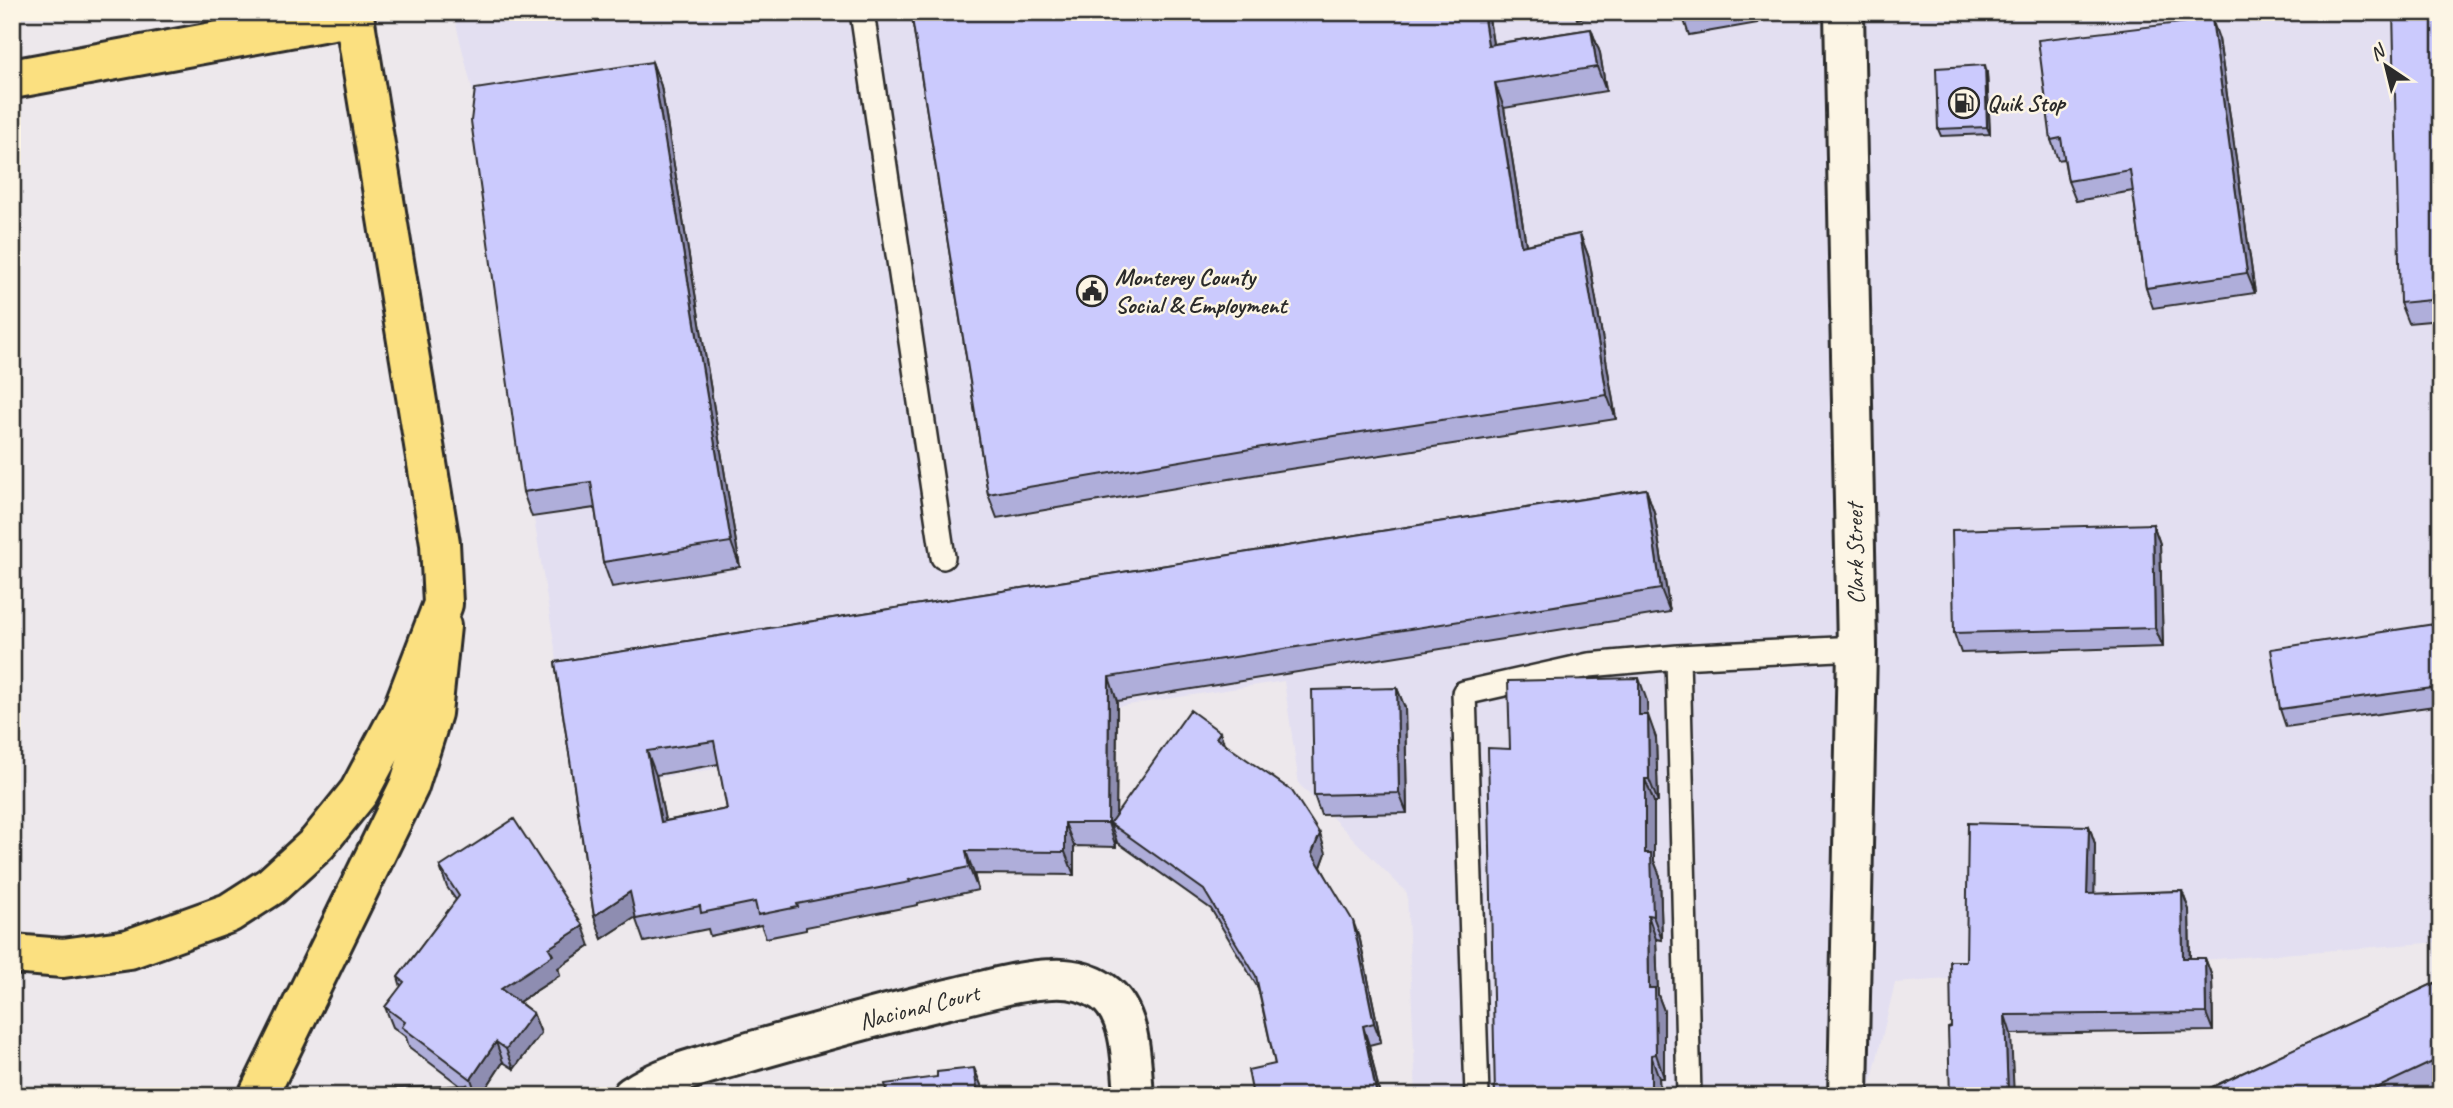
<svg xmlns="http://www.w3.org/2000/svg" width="2453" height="1108" font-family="Caveat,sans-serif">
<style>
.built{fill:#e3dff1}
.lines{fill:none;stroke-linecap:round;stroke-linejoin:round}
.service-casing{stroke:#2b2b2b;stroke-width:28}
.minor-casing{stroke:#2b2b2b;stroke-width:44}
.primary-casing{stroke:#2b2b2b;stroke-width:44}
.trunk-casing{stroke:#2b2b2b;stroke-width:44}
.service{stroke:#fcf5e5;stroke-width:23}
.minor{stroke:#fcf5e5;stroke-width:38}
.primary{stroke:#fbe080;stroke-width:38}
.trunk{stroke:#fbe080;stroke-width:38}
.wall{fill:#afaeda;stroke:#2b2b2b;stroke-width:2;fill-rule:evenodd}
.shaded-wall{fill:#8e8db1;stroke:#2b2b2b;stroke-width:2}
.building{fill:#cbcafd;stroke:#2b2b2b;stroke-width:2;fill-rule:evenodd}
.labels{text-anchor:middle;stroke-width:5;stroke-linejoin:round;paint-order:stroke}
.poi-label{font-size:24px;font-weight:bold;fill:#2b2b2b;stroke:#fcf5e5;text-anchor:start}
.street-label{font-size:24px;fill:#2b2b2b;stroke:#fcf5e5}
</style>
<rect width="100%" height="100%" fill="#ede8ec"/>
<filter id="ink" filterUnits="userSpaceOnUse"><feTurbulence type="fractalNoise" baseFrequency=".0143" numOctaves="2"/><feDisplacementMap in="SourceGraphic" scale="14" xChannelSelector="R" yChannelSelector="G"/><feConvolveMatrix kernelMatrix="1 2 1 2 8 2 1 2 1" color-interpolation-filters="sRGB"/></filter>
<g filter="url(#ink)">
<path class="built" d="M 453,12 L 2441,12 L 2441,942 L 1895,983 L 1868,1096 L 1416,1096 L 1407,893 L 1299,784 L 1284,681 L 578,790 L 474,149 L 478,113 Z"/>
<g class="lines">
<g class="service-casing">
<path id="service" d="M 862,12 L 943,557
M 1678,657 L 1689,1096
M 1477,1096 L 1464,693 L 1589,665 L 1678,657 L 1857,648"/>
</g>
<g class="minor-casing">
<path id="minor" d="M 1844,12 L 1857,648 L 1848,1096
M 632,1096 C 666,1073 707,1065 746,1053 C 816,1033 886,1013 957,997 C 988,990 1020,980 1052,979 C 1069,978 1088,982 1103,992 C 1133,1013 1131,1063 1134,1096"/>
</g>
<g class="primary-casing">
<path id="primary" d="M 258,1096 L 409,786 L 432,713 L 441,626"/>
</g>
<g class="trunk-casing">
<path id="trunk" d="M 12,79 L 354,16 L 440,543 L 443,604 L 402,711 L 359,792 L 317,844 L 271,886 L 229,913 L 129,949 L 63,958 L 12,954"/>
</g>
<use href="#service" class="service"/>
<use href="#minor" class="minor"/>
<use href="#primary" class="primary"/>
<use href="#trunk" class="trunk"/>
</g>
<path class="wall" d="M 911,12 L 1488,12 L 1493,44 L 1591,29 L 1600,53 L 1606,91 L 1504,108 L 1526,245 L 1580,234 L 1589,258 L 1616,419 L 1277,471 L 997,518 L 988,494 Z
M 1575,12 L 1619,12 L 1577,19 Z
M 1671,12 L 1756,12 L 1758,23 L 1689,35 L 1682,14 L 1672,16 Z
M 2441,12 L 2441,320 L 2408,323 L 2400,303 Z
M 2219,39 L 2255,293 L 2153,308 L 2146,288 L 2133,191 L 2076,201 L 2068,181 L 2064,159 L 2058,160 L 2051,140 Z
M 652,62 L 661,86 L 740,567 L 612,587 L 603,562 L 595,508 L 532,517 L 523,492 Z
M 1987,73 L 1990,134 L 1941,136 L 1938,129 Z
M 1646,489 L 1654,512 L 1670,612 L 1117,701 L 1116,815 L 1225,744 L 1326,853 L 1321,867 L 1360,940 L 1381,1042 L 1369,1045 L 1380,1096 L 1253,1096 L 1275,1064 L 1258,988 L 1211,909 L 1117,842 L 1116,839 L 1116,847 L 1074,846 L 1074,875 L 974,874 L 978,890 L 918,903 L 918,905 L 806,927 L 806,930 L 766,938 L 761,925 L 710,936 L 708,929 L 644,942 L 635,917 L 602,939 L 594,916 L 555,662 ZM 719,764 L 727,809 L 665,821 L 656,775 Z
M 2153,524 L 2160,544 L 2163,647 L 1961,653 L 1954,633 Z
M 2441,623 L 2441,726 L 2436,712 L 2435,706 L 2286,727 L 2280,709 Z
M 1397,688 L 1405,708 L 1407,813 L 1321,815 L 1314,795 Z
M 1647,701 L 1647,715 L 1656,738 L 1658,802 L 1654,802 L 1654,861 L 1660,876 L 1662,940 L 1656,939 L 1658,995 L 1664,1011 L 1664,1078 L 1659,1078 L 1660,1096 L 1495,1096 L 1510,749 Z
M 2089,826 L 2095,844 L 2094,894 L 2182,891 L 2189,910 L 2190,958 L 2205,958 L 2212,977 L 2213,1031 L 2011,1034 L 1951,1027 L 1966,961 Z
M 440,867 L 590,946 L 558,968 L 560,975 L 519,1002 L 533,1013 L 541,1033 L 514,1069 L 503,1062 L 481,1096 L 474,1096 L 409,1047 L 406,1037 L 393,1027 L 385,1007 L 401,987 L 398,977 L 456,900 L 447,887 Z
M 2441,980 L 2441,1085 L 2417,1096 L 2193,1096 Z"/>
<path class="shaded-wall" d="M 1483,12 L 1488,12 L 1497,70 L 1488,45 Z
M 2212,19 L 2219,39 L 2255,293 L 2247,273 Z
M 1591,29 L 1600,53 L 1606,91 L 1597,67 Z
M 652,62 L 661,86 L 740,567 L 731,542 Z
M 1985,65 L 1987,73 L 1990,134 L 1987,127 Z
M 1495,83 L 1504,108 L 1530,270 L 1521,246 Z
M 1580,234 L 1589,258 L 1616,419 L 1607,395 Z
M 1646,489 L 1654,512 L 1670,612 L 1661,589 Z
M 2153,524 L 2160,544 L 2163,647 L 2155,628 Z
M 1109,677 L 1117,701 L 1116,828 L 1110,823 L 1116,839 L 1116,847 L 1108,823 Z
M 1639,678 L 1647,701 L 1648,738 L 1639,715 Z
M 1397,688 L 1405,708 L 1407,813 L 1399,793 Z
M 1648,715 L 1656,738 L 1658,802 L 1649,779 Z
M 1220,732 L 1227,751 L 1216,738 Z
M 647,751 L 656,775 L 670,845 L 661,822 Z
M 1645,779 L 1654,802 L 1654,861 L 1660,876 L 1662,940 L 1653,916 L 1645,853 Z
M 1065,823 L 1074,846 L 1074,875 L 1065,852 Z
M 2089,826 L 2095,844 L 2094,912 L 2087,894 Z
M 1320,834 L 1326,853 L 1319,872 L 1312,853 Z
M 966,851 L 974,874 L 978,890 L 969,867 Z
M 2182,891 L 2189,910 L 2190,977 L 2183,958 Z
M 630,892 L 639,915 L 602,939 L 594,916 Z
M 1648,915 L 1656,939 L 1658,995 L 1664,1011 L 1664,1078 L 1656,1054 L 1649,988 Z
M 1353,921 L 1360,940 L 1381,1042 L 1374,1023 Z
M 583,926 L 590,946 L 558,968 L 560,975 L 508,1009 L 501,989 L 549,948 Z
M 2205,958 L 2212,977 L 2213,1031 L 2206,1013 Z
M 533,1013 L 541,1033 L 514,1069 L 506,1049 Z
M 2005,1015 L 2011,1034 L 2014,1096 L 2008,1096 Z
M 1363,1026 L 1369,1045 L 1380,1096 L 1377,1096 Z
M 496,1042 L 503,1062 L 481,1096 L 477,1096 L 471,1079 Z
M 1651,1055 L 1659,1078 L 1660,1096 L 1651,1096 Z
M 974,1068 L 982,1087 L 983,1096 L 978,1096 Z
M 467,1085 L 471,1096 L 460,1096 Z"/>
<path class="building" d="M 911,12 L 1483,12 L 1488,45 L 1591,29 L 1597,67 L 1495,83 L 1521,246 L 1580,234 L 1607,395 L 1268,446 L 988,494 Z
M 1682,12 L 1714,12 L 1683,18 Z
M 2393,12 L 2441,12 L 2441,299 L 2400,303 Z
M 2212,19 L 2247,273 L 2146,288 L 2130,170 L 2068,181 L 2061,138 L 2051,140 L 2038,40 Z
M 652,62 L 731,542 L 603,562 L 591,482 L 523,492 L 471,121 L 475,89 Z
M 1985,65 L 1987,127 L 1938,129 L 1936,68 Z
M 1646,489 L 1661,589 L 1109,677 L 1108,823 L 1065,823 L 1065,852 L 966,851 L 969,867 L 909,880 L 910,882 L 797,904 L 798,907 L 758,915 L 755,902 L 701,913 L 700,906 L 636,919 L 630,892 L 594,916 L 555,662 ZM 714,741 L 727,809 L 661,822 L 647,751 Z
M 2153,524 L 2155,628 L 1954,633 L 1952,530 Z
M 2441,623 L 2441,712 L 2436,712 L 2433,688 L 2280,709 L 2271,649 Z
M 1639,678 L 1639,715 L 1648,715 L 1649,779 L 1645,779 L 1645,853 L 1651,853 L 1653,916 L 1648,915 L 1649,988 L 1655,988 L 1656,1054 L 1651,1055 L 1651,1096 L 1495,1096 L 1488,748 L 1510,749 L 1508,681 Z
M 1397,688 L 1399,793 L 1314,795 L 1312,690 Z
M 1190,710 L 1220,732 L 1216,738 L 1292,791 L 1320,834 L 1312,853 L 1353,921 L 1374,1023 L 1363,1026 L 1377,1096 L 1253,1096 L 1248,1070 L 1275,1064 L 1256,976 L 1204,890 L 1110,823 Z
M 514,819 L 583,926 L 549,948 L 553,955 L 501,989 L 533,1013 L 506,1049 L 496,1042 L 471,1079 L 402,1027 L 405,1022 L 385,1007 L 404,982 L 398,977 L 459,896 L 440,867 Z
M 1968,823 L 2089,826 L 2087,894 L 2182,891 L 2183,958 L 2205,958 L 2206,1013 L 2005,1015 L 2008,1096 L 1950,1096 L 1948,1028 L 1951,1027 L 1950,961 L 1966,961 Z
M 2441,980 L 2441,1058 L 2360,1096 L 2193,1096 Z
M 974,1068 L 978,1096 L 887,1096 L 885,1084 L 937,1077 L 937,1072 Z
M 467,1085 L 460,1096 L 381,1096 L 381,1089 Z
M 1022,1092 L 1023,1096 L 999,1096 Z"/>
</g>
<defs>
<g id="fuel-ring" transform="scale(1.575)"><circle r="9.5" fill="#fcf5e5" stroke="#2b2b2b" stroke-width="1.5"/><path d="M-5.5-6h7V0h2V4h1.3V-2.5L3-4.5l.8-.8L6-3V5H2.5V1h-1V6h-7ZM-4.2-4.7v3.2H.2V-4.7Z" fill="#2b2b2b"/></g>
<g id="civic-ring" transform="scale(1.575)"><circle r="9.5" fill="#fcf5e5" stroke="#2b2b2b" stroke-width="1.5"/><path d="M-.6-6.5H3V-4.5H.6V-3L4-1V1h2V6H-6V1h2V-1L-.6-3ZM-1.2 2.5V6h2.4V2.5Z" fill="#2b2b2b"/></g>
</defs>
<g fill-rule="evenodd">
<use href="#fuel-ring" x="1964" y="103"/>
<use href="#civic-ring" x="1092" y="291"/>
</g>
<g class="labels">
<g class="poi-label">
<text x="1987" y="111">Quik Stop</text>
<text x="1115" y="285">Monterey County<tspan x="1115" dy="28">Social &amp; Employment</tspan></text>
</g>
<g class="street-label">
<text transform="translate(1855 554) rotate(-91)" y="8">Clark Street</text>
<text transform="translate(919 1007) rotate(-14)" y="8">Nacional Court</text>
</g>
</g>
<rect width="2453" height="1108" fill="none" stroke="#fcf5e5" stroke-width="42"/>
<rect x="21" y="21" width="2411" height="1066" fill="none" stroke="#2b2b2b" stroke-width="2.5" filter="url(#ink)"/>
<g transform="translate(2386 66) rotate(325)" stroke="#fcf5e5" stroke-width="5" paint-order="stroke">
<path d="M0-5L12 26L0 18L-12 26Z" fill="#2b2b2b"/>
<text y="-10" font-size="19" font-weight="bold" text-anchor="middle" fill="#2b2b2b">N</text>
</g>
</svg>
